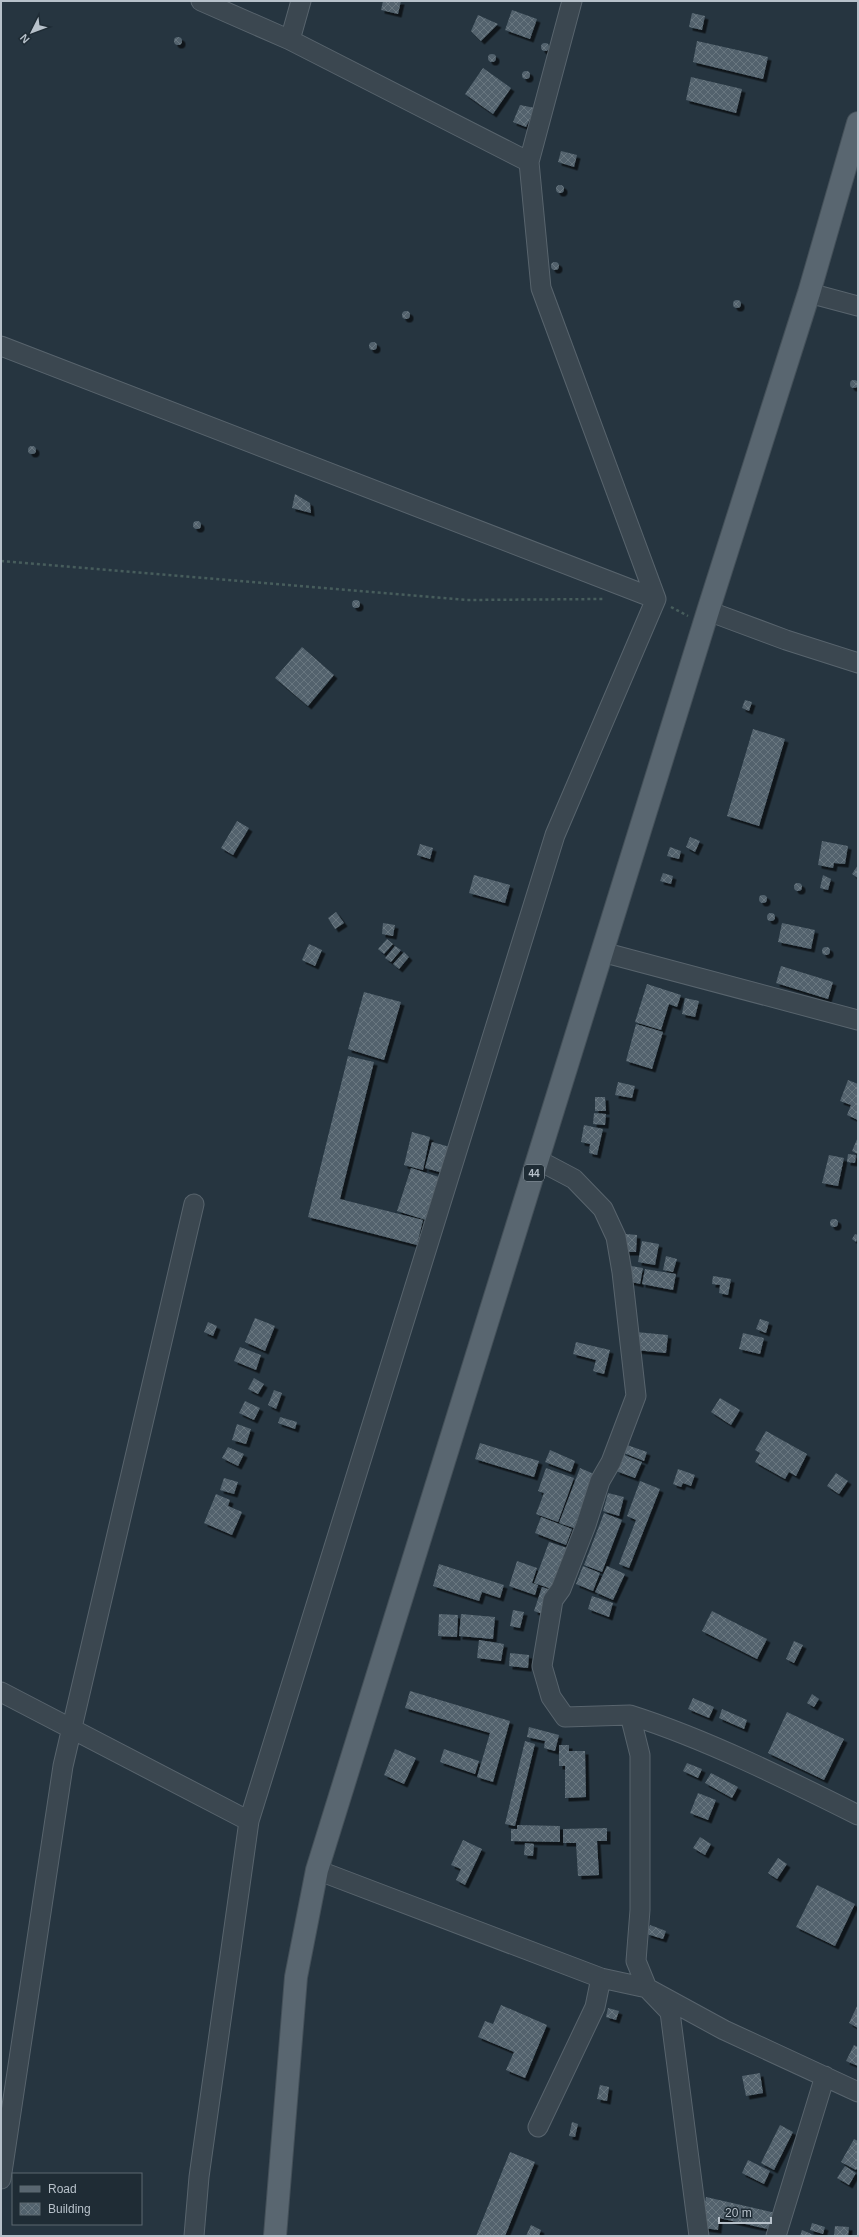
<svg xmlns="http://www.w3.org/2000/svg" width="859" height="2237" font-family="Helvetica,sans-serif">
<style>
.building{fill:url(#building-cross-hatch);filter:url(#shadow)}
.lines{fill:none;stroke-linecap:round;stroke-linejoin:round}
.minor-casing{stroke:#58646d;stroke-width:21}
.primary-casing{stroke:#445059;stroke-width:24}
.path{stroke:#475d5c;stroke-width:2.5;stroke-dasharray:3 3;stroke-linecap:butt}
.minor{stroke:#3b4750;stroke-width:19}
.primary{stroke:#596670;stroke-width:22}
.labels{text-anchor:middle;stroke-width:3;stroke-linejoin:round;paint-order:stroke}
.shield{fill:#1f2c35;stroke:#89949d;stroke-width:1}
.shield-label{font-size:10px;font-weight:bold;fill:#b7c1ca}
</style>
<defs>
<pattern id="building-cross-hatch" width="8" height="8" patternUnits="userSpaceOnUse"><rect width="8" height="8" fill="#52626d"/><path d="M0 0l8 8M0 8l8-8" fill="none" stroke="#697780"/></pattern>
<filter id="shadow"><feDropShadow dx="3.5" dy="3.5" stdDeviation="0" flood-color="#0009"/></filter>
</defs>
<rect width="100%" height="100%" fill="#263540"/>
<path class="building" d="M 383,1 L 401,1 L 398,14 L 381,10 Z
M 512,10 L 537,19 L 530,39 L 505,30 Z
M 692,13 L 705,16 L 702,30 L 689,27 Z
M 478,15 L 498,24 L 481,41 L 471,31 Z
M174 41a4 4 0 1 1 8 0a4 4 0 1 1-8 0Z
M 697,41 L 768,57 L 763,79 L 693,62 Z
M541 47a4 4 0 1 1 8 0a4 4 0 1 1-8 0Z
M488 58a4 4 0 1 1 8 0a4 4 0 1 1-8 0Z
M 483,68 L 511,88 L 493,114 L 465,94 Z
M522 75a4 4 0 1 1 8 0a4 4 0 1 1-8 0Z
M 691,77 L 742,89 L 736,113 L 686,100 Z
M 520,105 L 535,108 L 526,127 L 513,122 Z
M 561,151 L 577,155 L 574,167 L 558,162 Z
M556 189a4 4 0 1 1 8 0a4 4 0 1 1-8 0Z
M551 266a4 4 0 1 1 8 0a4 4 0 1 1-8 0Z
M733 304a4 4 0 1 1 8 0a4 4 0 1 1-8 0Z
M402 315a4 4 0 1 1 8 0a4 4 0 1 1-8 0Z
M369 346a4 4 0 1 1 8 0a4 4 0 1 1-8 0Z
M850 384a4 4 0 1 1 8 0a4 4 0 1 1-8 0Z
M28 450a4 4 0 1 1 8 0a4 4 0 1 1-8 0Z
M 295,494 L 310,503 L 311,513 L 292,508 Z
M193 525a4 4 0 1 1 8 0a4 4 0 1 1-8 0Z
M352 604a4 4 0 1 1 8 0a4 4 0 1 1-8 0Z
M 302,647 L 334,675 L 308,706 L 275,678 Z
M 745,700 L 752,702 L 749,711 L 742,708 Z
M 753,729 L 785,739 L 759,826 L 727,816 Z
M 237,821 L 249,828 L 233,855 L 221,848 Z
M 690,837 L 700,841 L 695,852 L 686,847 Z
M 822,841 L 848,846 L 845,864 L 834,863 L 833,868 L 818,865 Z
M 420,844 L 433,848 L 430,859 L 417,855 Z
M 670,847 L 681,851 L 679,859 L 667,856 Z
M 858,865 L 858,878 L 852,874 Z
M 663,873 L 673,876 L 671,884 L 660,881 Z
M 474,875 L 510,885 L 505,903 L 469,893 Z
M 823,875 L 831,879 L 828,890 L 820,888 Z
M794 887a4 4 0 1 1 8 0a4 4 0 1 1-8 0Z
M759 899a4 4 0 1 1 8 0a4 4 0 1 1-8 0Z
M 336,912 L 344,923 L 335,929 L 328,918 Z
M767 917a4 4 0 1 1 8 0a4 4 0 1 1-8 0Z
M 383,923 L 395,925 L 393,936 L 382,934 Z
M 782,923 L 815,930 L 811,949 L 778,942 Z
M 387,939 L 393,944 L 384,954 L 378,949 Z
M 309,944 L 322,950 L 315,966 L 302,960 Z
M 395,946 L 401,950 L 391,962 L 385,958 Z
M822 951a4 4 0 1 1 8 0a4 4 0 1 1-8 0Z
M 404,952 L 409,957 L 399,969 L 393,964 Z
M 781,966 L 833,982 L 828,999 L 776,983 Z
M 647,984 L 681,995 L 677,1007 L 669,1004 L 661,1030 L 635,1022 Z
M 364,992 L 401,1002 L 384,1060 L 348,1049 Z
M 685,998 L 699,1001 L 695,1017 L 682,1014 Z
M 636,1024 L 663,1032 L 652,1069 L 626,1061 Z
M 348,1056 L 374,1062 L 340,1199 L 423,1220 L 417,1245 L 308,1217 Z
M 848,1080 L 858,1084 L 858,1120 L 847,1115 L 851,1105 L 840,1101 Z
M 618,1082 L 635,1086 L 632,1098 L 615,1095 Z
M 595,1097 L 605,1097 L 606,1111 L 595,1111 Z
M 594,1113 L 606,1114 L 605,1125 L 593,1124 Z
M 584,1125 L 603,1129 L 597,1155 L 589,1153 L 590,1144 L 581,1142 Z
M 412,1132 L 430,1137 L 423,1170 L 404,1165 Z
M 858,1137 L 858,1154 L 852,1151 Z
M 432,1142 L 450,1147 L 443,1173 L 425,1168 Z
M 848,1154 L 856,1155 L 855,1163 L 847,1162 Z
M 829,1155 L 844,1158 L 838,1186 L 822,1183 Z
M 411,1168 L 439,1177 L 426,1220 L 397,1211 Z
M830 1223a4 4 0 1 1 8 0a4 4 0 1 1-8 0Z
M 626,1234 L 637,1235 L 636,1252 L 625,1252 Z
M 855,1234 L 858,1235 L 856,1242 L 852,1239 Z
M 642,1241 L 659,1244 L 655,1265 L 638,1262 Z
M 666,1256 L 677,1259 L 673,1272 L 663,1270 Z
M 631,1266 L 643,1268 L 640,1284 L 628,1281 Z
M 645,1269 L 676,1274 L 673,1290 L 642,1284 Z
M 713,1276 L 731,1279 L 728,1295 L 719,1293 L 720,1285 L 712,1284 Z
M 255,1318 L 275,1326 L 265,1351 L 245,1342 Z
M 760,1319 L 769,1322 L 766,1333 L 756,1329 Z
M 208,1322 L 217,1326 L 213,1336 L 204,1332 Z
M 636,1332 L 668,1335 L 666,1353 L 635,1350 Z
M 743,1333 L 764,1338 L 760,1354 L 739,1349 Z
M 576,1342 L 610,1350 L 604,1374 L 593,1371 L 596,1360 L 573,1354 Z
M 240,1347 L 261,1355 L 256,1370 L 234,1361 Z
M 254,1378 L 264,1384 L 258,1394 L 248,1389 Z
M 274,1390 L 282,1393 L 276,1409 L 268,1405 Z
M 720,1398 L 740,1410 L 731,1425 L 711,1412 Z
M 245,1401 L 260,1408 L 254,1420 L 239,1413 Z
M 280,1417 L 297,1422 L 295,1429 L 278,1423 Z
M 237,1424 L 251,1429 L 246,1444 L 232,1440 Z
M 766,1431 L 807,1454 L 796,1476 L 789,1472 L 785,1479 L 755,1462 L 760,1453 L 755,1450 Z
M 480,1443 L 539,1461 L 534,1477 L 475,1459 Z
M 627,1445 L 647,1452 L 644,1461 L 624,1453 Z
M 228,1447 L 244,1454 L 238,1466 L 222,1458 Z
M 550,1450 L 575,1461 L 571,1472 L 545,1462 Z
M 622,1454 L 642,1462 L 635,1478 L 616,1471 Z
M 546,1468 L 574,1478 L 558,1522 L 536,1514 L 544,1493 L 538,1491 Z
M 580,1468 L 594,1474 L 574,1528 L 559,1523 Z
M 678,1469 L 695,1475 L 691,1486 L 683,1483 L 681,1487 L 673,1484 Z
M 836,1473 L 848,1481 L 839,1494 L 827,1486 Z
M 224,1478 L 238,1482 L 234,1494 L 220,1490 Z
M 640,1481 L 660,1489 L 629,1568 L 619,1564 L 636,1520 L 627,1516 Z
M 608,1493 L 624,1497 L 619,1516 L 603,1511 Z
M 216,1494 L 230,1500 L 228,1506 L 242,1512 L 232,1535 L 204,1523 Z
M 604,1513 L 622,1520 L 602,1572 L 584,1565 Z
M 541,1517 L 572,1529 L 566,1545 L 535,1533 Z
M 549,1542 L 567,1548 L 552,1589 L 534,1583 Z
M 517,1561 L 537,1568 L 532,1583 L 538,1585 L 535,1595 L 509,1586 Z
M 439,1564 L 504,1585 L 500,1598 L 482,1592 L 479,1601 L 433,1586 Z
M 583,1566 L 600,1573 L 593,1591 L 576,1584 Z
M 607,1566 L 625,1574 L 613,1600 L 595,1592 Z
M 542,1587 L 551,1590 L 543,1614 L 534,1611 Z
M 592,1596 L 613,1603 L 609,1617 L 588,1609 Z
M 513,1610 L 524,1612 L 520,1628 L 510,1626 Z
M 712,1611 L 767,1639 L 757,1659 L 702,1631 Z
M 439,1614 L 458,1615 L 457,1637 L 438,1636 Z
M 461,1614 L 495,1617 L 493,1639 L 459,1636 Z
M 479,1640 L 504,1644 L 501,1661 L 477,1658 Z
M 794,1641 L 803,1645 L 794,1663 L 786,1659 Z
M 510,1653 L 529,1655 L 528,1668 L 509,1666 Z
M 410,1691 L 510,1721 L 493,1782 L 477,1777 L 490,1733 L 405,1708 Z
M 812,1694 L 819,1699 L 814,1707 L 807,1703 Z
M 693,1698 L 714,1707 L 709,1718 L 688,1709 Z
M 722,1709 L 747,1720 L 744,1729 L 719,1718 Z
M 787,1712 L 844,1739 L 824,1780 L 768,1753 Z
M 529,1727 L 559,1735 L 555,1751 L 544,1748 L 545,1741 L 527,1737 Z
M 525,1741 L 535,1744 L 515,1826 L 505,1824 Z
M 559,1745 L 569,1745 L 569,1751 L 585,1751 L 586,1797 L 565,1798 L 565,1766 L 559,1766 Z
M 395,1749 L 416,1758 L 404,1784 L 384,1775 Z
M 444,1749 L 479,1761 L 475,1774 L 440,1762 Z
M 687,1763 L 702,1769 L 698,1778 L 683,1771 Z
M 711,1773 L 738,1787 L 732,1798 L 705,1783 Z
M 698,1793 L 716,1800 L 708,1820 L 690,1813 Z
M 517,1825 L 560,1826 L 560,1842 L 511,1841 L 511,1829 L 517,1829 Z
M 607,1828 L 607,1841 L 597,1841 L 599,1875 L 578,1876 L 576,1843 L 563,1843 L 563,1829 Z
M 700,1837 L 711,1844 L 705,1855 L 693,1848 Z
M 463,1840 L 482,1849 L 465,1885 L 456,1880 L 461,1869 L 451,1865 Z
M 525,1843 L 534,1844 L 533,1856 L 524,1855 Z
M 778,1858 L 787,1864 L 777,1879 L 768,1873 Z
M 817,1885 L 855,1904 L 835,1946 L 796,1927 Z
M 650,1925 L 666,1931 L 663,1939 L 647,1934 Z
M 858,2004 L 858,2028 L 849,2023 Z
M 501,2005 L 547,2025 L 525,2078 L 506,2070 L 514,2052 L 478,2037 L 485,2021 L 493,2024 Z
M 608,2008 L 619,2011 L 616,2020 L 606,2017 Z
M 854,2045 L 858,2047 L 858,2066 L 846,2061 Z
M 760,2073 L 763,2093 L 746,2096 L 742,2076 Z
M 600,2085 L 609,2087 L 607,2101 L 597,2099 Z
M 572,2122 L 578,2124 L 575,2137 L 569,2136 Z
M 780,2125 L 793,2132 L 774,2170 L 761,2163 Z
M 854,2139 L 858,2141 L 858,2167 L 856,2170 L 841,2162 Z
M 510,2152 L 535,2162 L 505,2236 L 476,2236 Z
M 748,2160 L 770,2171 L 764,2184 L 742,2173 Z
M 845,2166 L 856,2173 L 849,2185 L 837,2178 Z
M 706,2197 L 776,2213 L 772,2230 L 719,2218 L 718,2230 L 704,2228 L 703,2214 Z
M 812,2223 L 825,2227 L 823,2234 L 810,2230 Z
M 531,2225 L 541,2230 L 539,2236 L 526,2236 Z
M 835,2226 L 849,2227 L 848,2236 L 834,2236 Z
M 802,2230 L 816,2236 L 800,2236 Z"/>
<g class="lines">
<g class="minor-casing">
<path id="minor" d="M 201,1 L 290,40 L 529,162
M 290,40 L 301,1
M 809,293 L 858,306
M 1,346 L 656,599
M 708,611 L 786,640 L 858,663
M 602,952 L 858,1020
M 538,1160 L 574,1179 L 603,1209 L 616,1237 L 622,1272 L 636,1396 L 611,1462 L 600,1481 L 586,1525 L 561,1589 L 553,1600 L 542,1666 L 551,1697 L 565,1717 L 630,1715 L 640,1755 L 640,1910 L 636,1961 L 647,1988 L 670,2012 L 699,2236
M 1,1692 L 249,1821
M 630,1715 C 706,1739 786,1779 858,1815
M 317,1870 L 601,1978 L 647,1988 L 724,2030 L 858,2092
M 538,2127 L 595,2007 L 601,1978
M 1,2179 L 63,1766 L 194,1204
M 194,2236 L 199,2177 L 249,1821 L 555,835 L 656,599 L 541,288 L 529,162 L 572,1
M 776,2236 L 825,2076"/>
</g>
<g class="primary-casing">
<path id="primary" d="M 275,2236 L 296,1977 L 317,1870 L 708,611 L 809,293 L 858,123"/>
</g>
<path class="path" d="M 1,561 L 466,600 L 604,599
M 671,607 L 688,616"/>
<use href="#minor" class="minor"/>
<use href="#primary" class="primary"/>
</g>
<g class="labels">
<rect class="shield" x="524" y="1165" width="20" height="16" rx="3"/>
<g class="shield-label">
<text x="534" y="1177">44</text>
</g>
</g>
<rect width="859" height="2237" fill="none" stroke="#b7c1ca" stroke-width="4"/>
<rect x="12" y="2173" width="130" height="52" fill="#1f2c35" stroke="#5c6871"/>
<rect x="20" y="2186" width="20" height="6" fill="#596670" stroke="#5c6871"/>
<text x="48" y="2193" font-size="12" fill="#b7c1ca">Road</text>
<rect x="20" y="2203" width="20" height="12" fill="url(#building-cross-hatch)" stroke="#5c6871"/>
<text x="48" y="2213" font-size="12" fill="#b7c1ca">Building</text>
<g transform="translate(32 32) rotate(228)" stroke="#1f2c35" stroke-width="3" paint-order="stroke">
<path d="M0-3L7 15L0 10L-7 15Z" fill="#b7c1ca"/>
<text y="-6" font-size="11" font-weight="bold" text-anchor="middle" fill="#b7c1ca">N</text>
</g>
<path d="M719 2217v6h52v-6" fill="none" stroke="#b7c1ca" stroke-width="2"/>
<text x="725" y="2217" font-size="12" fill="#b7c1ca" stroke="#1f2c35" stroke-width="3" paint-order="stroke">20 m</text>
</svg>
